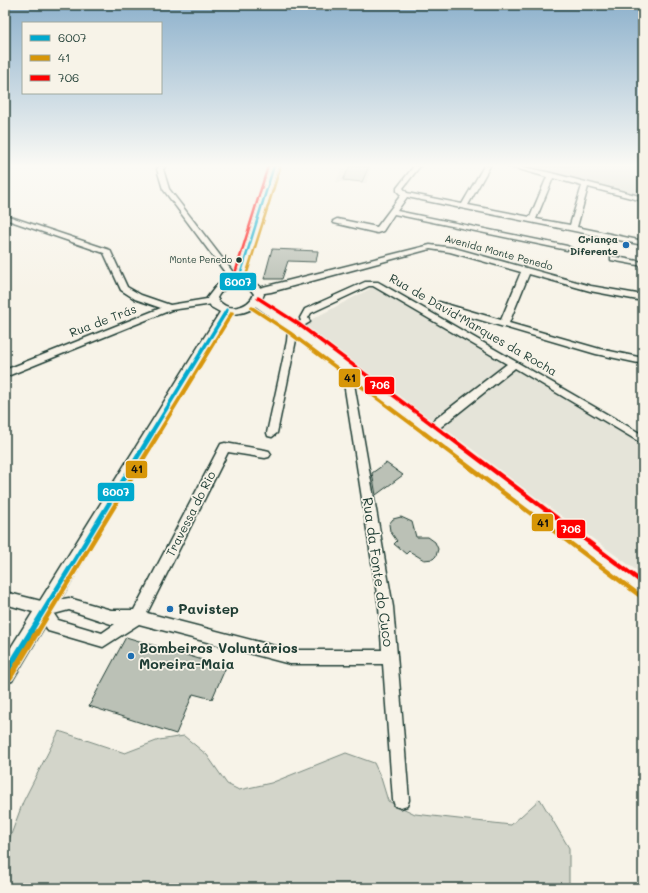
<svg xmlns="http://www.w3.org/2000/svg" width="648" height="893" font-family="Mali,sans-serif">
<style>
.built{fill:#e5e4d9}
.green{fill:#d3d5ca;stroke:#79897f}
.building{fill:#bbc1b6;stroke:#1f3d34}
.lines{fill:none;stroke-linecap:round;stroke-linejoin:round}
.minor-casing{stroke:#1f3d34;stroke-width:3}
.major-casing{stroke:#1f3d34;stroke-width:3}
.minor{fill:#f7f3e8;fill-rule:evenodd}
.major{fill:#f7f3e8;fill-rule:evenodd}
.bus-1-far3-casing{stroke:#f7f3e8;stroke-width:4.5}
.bus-1-far2-casing{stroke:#f7f3e8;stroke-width:6}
.bus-1-far1-casing{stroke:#f7f3e8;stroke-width:8}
.bus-1-casing{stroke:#f7f3e8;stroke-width:9}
.bus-2-far3-casing{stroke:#f7f3e8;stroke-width:4.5}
.bus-2-far2-casing{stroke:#f7f3e8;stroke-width:6}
.bus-2-far1-casing{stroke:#f7f3e8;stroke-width:8}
.bus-2-casing{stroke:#f7f3e8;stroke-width:9}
.bus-3-far2-casing{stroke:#f7f3e8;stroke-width:4.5}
.bus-3-far1-casing{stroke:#f7f3e8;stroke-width:6}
.bus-3-casing{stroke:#f7f3e8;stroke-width:8}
.bus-1-far3{stroke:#00a9ce;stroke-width:2.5}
.bus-1-far2{stroke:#00a9ce;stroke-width:3.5}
.bus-1-far1{stroke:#00a9ce;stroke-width:4.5}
.bus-1{stroke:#00a9ce;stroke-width:6}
.bus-2-far3{stroke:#d79608;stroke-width:2.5}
.bus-2-far2{stroke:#d79608;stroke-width:3.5}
.bus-2-far1{stroke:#d79608;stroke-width:4.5}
.bus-2{stroke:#d79608;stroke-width:6}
.bus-3-far2{stroke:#f00;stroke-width:2.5}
.bus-3-far1{stroke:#f00;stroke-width:3.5}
.bus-3{stroke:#f00;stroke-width:4.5}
.poi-dot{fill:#1f6fb2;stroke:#f7f3e8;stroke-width:1.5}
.bus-dot{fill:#1f3d34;stroke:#f7f3e8;stroke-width:1.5}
.labels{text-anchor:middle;stroke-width:3.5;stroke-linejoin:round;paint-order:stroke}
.far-bus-label{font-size:9px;fill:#1f3d34;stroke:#f7f3e8;text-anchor:end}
.far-poi-label{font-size:10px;font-weight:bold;fill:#1f3d34;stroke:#f7f3e8;text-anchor:end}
.far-street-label{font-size:10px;fill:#1f3d34;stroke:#f7f3e8}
.street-label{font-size:12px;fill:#1f3d34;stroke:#f7f3e8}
.near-street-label{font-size:14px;fill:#1f3d34;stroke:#f7f3e8}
.near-poi-label{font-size:14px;font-weight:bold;fill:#1f3d34;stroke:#f7f3e8;text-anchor:start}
.line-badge{stroke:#f7f3e8;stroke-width:1.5}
.badge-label{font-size:11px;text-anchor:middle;font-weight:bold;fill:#fff}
.pale-badge-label{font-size:11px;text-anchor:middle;font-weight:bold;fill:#111}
</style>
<rect width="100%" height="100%" fill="#f7f3e8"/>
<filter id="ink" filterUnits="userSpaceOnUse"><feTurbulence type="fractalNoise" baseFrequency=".025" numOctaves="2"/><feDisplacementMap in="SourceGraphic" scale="8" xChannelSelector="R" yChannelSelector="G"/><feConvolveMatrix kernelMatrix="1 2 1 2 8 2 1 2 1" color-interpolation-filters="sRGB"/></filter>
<g filter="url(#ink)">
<path class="built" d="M 343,166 L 372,166 L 366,183 L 336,182 Z
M 383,282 L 643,433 L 643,575 L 299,326 Z"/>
<path class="green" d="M 350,166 L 369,166 L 362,182 L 343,180 Z
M 524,166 L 643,166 L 643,197 Z
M 59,731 L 125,753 L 159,740 L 184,736 L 207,755 L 227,784 L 239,790 L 271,783 L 346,753 L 374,763 L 381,778 L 388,801 L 415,814 L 511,825 L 540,799 L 569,848 L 569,888 L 5,888 L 5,851 L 23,802 Z"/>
<path class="building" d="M 272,249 L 318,251 L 316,262 L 288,261 L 282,279 L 264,279 Z
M 386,463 L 403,475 L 376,495 L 372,473 Z
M 401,517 L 412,522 L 416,537 L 428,537 L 435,542 L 438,549 L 436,556 L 433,559 L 424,560 L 409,551 L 406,554 L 394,544 L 397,541 L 390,531 L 389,524 L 393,519 Z
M 126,637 L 226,667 L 212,699 L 193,694 L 176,734 L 89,706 Z"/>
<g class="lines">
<g class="minor-casing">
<path id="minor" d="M 159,166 L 166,166 L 163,169 L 169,189 L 232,271 L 234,276 L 233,286 L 227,286 L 224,271 L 163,189 L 157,169 Z
M 414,166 L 420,166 L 403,188 L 407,193 L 462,204 L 484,166 L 490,166 L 468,205 L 530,217 L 547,177 L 508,166 L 519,166 L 551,173 L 643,197 L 643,201 L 588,187 L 577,227 L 643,241 L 643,245 L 407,197 L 397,211 L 567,246 L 571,248 L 567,250 L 394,214 L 383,231 L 377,233 L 334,223 L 333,221 L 337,219 L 377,227 L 401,195 L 397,191 L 397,188 ZM 553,178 L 582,186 L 570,225 L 536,219 Z
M 5,215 L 110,250 L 127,287 L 141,295 L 170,305 L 213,298 L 217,301 L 213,304 L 171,310 L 5,377 L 5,370 L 161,308 L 135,299 L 121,290 L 104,253 L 5,219 Z
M 430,245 L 454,248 L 591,286 L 643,295 L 643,301 L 590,291 L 529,274 L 509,323 L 600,349 L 643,358 L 643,364 L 596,354 L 436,307 L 436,303 L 439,302 L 501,320 L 521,272 L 450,252 L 430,249 L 271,292 L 258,294 L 254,291 L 255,289 Z
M 611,256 L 643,262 L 643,266 L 611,260 Z
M 365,282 L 378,282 L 643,435 L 643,444 L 515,368 L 437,430 L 643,582 L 643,596 L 638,594 L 353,378 L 393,607 L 409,800 L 407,806 L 401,808 L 395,806 L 393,800 L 383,664 L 290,664 L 139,624 L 103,647 L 48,631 L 40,614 L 5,604 L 5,592 L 45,602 L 69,598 L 111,610 L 134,610 L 221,444 L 225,443 L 265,450 L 269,451 L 271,454 L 269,457 L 265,458 L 228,452 L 147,613 L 290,650 L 382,650 L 379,607 L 342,370 L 297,335 L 277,433 L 272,437 L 268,436 L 267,433 L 287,341 L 288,329 L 251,303 L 255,300 L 258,301 L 294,324 L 301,321 L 300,318 L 305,309 ZM 369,286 L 373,286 L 507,364 L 429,424 L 300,328 L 310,322 L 308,318 L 311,313 ZM 69,610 L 111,624 L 115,624 L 102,633 L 58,620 L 54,614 Z"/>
</g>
<g class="major-casing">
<path id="major" d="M 270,166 L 278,166 L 245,280 L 259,286 L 264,294 C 259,309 245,314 230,314 L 12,681 L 5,683 L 5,657 L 220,312 L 211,307 L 207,298 L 217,285 L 234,280 L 236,277 ZM 239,286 L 251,290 L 254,294 C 249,309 225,313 217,298 C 221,289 229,286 239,286 Z"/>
</g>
<use href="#minor" class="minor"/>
<use href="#major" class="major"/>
<g class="bus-1-far3-casing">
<path id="bus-1-far3" d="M 238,282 L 274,166"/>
</g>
<g class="bus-1-far2-casing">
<path id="bus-1-far2" d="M 238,283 L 238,281
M 151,434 L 227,310"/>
</g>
<g class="bus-1-far1-casing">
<path id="bus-1-far1" d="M 30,633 L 152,433"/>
</g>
<g class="bus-1-casing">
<path id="bus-1" d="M 5,674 L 31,632"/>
</g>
<g class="bus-2-far3-casing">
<path id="bus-2-far3" d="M 244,282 L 280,168"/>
</g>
<g class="bus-2-far2-casing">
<path id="bus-2-far2" d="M 243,286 L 244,281
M 252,308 L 290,333 L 425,434
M 158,434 L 232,313"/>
</g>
<g class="bus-2-far1-casing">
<path id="bus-2-far1" d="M 424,433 L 639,595
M 37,633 L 159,433"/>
</g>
<g class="bus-2-casing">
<path id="bus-2" d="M 10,677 L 37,632"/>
</g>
<g class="bus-3-far2-casing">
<path id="bus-3-far2" d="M 233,280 L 268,166"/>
</g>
<g class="bus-3-far1-casing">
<path id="bus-3-far1" d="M 258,298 L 297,323 L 445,434"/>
</g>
<g class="bus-3-casing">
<path id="bus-3" d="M 444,433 L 643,583"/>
</g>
<use href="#bus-1-far3" class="bus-1-far3"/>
<use href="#bus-1-far2" class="bus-1-far2"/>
<use href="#bus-1-far1" class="bus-1-far1"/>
<use href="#bus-1" class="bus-1"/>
<use href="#bus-2-far3" class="bus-2-far3"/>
<use href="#bus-2-far2" class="bus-2-far2"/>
<use href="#bus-2-far1" class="bus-2-far1"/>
<use href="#bus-2" class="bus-2"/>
<use href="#bus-3-far2" class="bus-3-far2"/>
<use href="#bus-3-far1" class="bus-3-far1"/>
<use href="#bus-3" class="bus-3"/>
</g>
</g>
<linearGradient id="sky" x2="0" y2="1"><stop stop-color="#8db1cc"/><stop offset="0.57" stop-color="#fbfaf5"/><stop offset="1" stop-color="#fbfaf5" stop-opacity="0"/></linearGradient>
<rect width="648" height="291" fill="url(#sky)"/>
<g class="poi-dot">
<circle cx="626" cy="245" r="4"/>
<circle cx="170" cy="609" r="4"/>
<circle cx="131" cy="656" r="4"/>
</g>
<circle class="bus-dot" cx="239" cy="260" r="3.5"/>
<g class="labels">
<g class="far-bus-label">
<text x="232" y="263">Monte Penedo</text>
</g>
<g class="far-poi-label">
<text x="618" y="243">Criança<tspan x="618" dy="12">Diferente</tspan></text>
</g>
<g class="far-street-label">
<text transform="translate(499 252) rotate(15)" y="4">Avenida Monte Penedo</text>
</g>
<g class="street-label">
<text transform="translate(103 321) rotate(-21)" y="4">Rua de Trás</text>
<text transform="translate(473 325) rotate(30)" y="4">Rua de David Marques da Rocha</text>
<text transform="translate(191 514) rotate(-63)" y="4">Travessa do Rio</text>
</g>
<g class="near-street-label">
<text transform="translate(378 572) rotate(82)" y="5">Rua da Fonte do Cuco</text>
</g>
<g class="near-poi-label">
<text x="178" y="614">Pavistep</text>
<text x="139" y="653">Bombeiros Voluntários<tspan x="139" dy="16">Moreira-Maia</tspan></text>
</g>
</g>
<g class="line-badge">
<rect x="219" y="272" width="38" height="19" rx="4" fill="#00a9ce"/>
<rect x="338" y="368" width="23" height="20" rx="4" fill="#d79608"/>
<rect x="364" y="376" width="31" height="19" rx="4" fill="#f00"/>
<rect x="125" y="460" width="23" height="19" rx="4" fill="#d79608"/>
<rect x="97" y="482" width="38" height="20" rx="4" fill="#00a9ce"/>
<rect x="531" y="513" width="23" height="19" rx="4" fill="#d79608"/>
<rect x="556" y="519" width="30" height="20" rx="4" fill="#f00"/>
</g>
<g class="badge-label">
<text x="238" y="286">6007</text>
<text x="380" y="389">706</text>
<text x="116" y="496">6007</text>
<text x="571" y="533">706</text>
</g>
<g class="pale-badge-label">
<text x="350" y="382">41</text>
<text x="137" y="473">41</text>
<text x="543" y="527">41</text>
</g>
<rect width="648" height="893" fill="none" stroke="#f7f3e8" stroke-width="20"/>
<rect x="10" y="10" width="628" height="873" fill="none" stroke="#1f3d34" stroke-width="1.5" filter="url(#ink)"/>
<rect x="22" y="22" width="140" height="72" fill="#f7f3e8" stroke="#a1aaa0"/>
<rect x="30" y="35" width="20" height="6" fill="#00a9ce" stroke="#a1aaa0"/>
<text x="58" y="42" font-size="12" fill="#1f3d34">6007</text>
<rect x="30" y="55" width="20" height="6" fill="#d79608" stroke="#a1aaa0"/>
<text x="58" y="62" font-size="12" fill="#1f3d34">41</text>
<rect x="30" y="75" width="20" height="6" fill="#ff0000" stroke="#a1aaa0"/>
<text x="58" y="82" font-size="12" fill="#1f3d34">706</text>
</svg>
